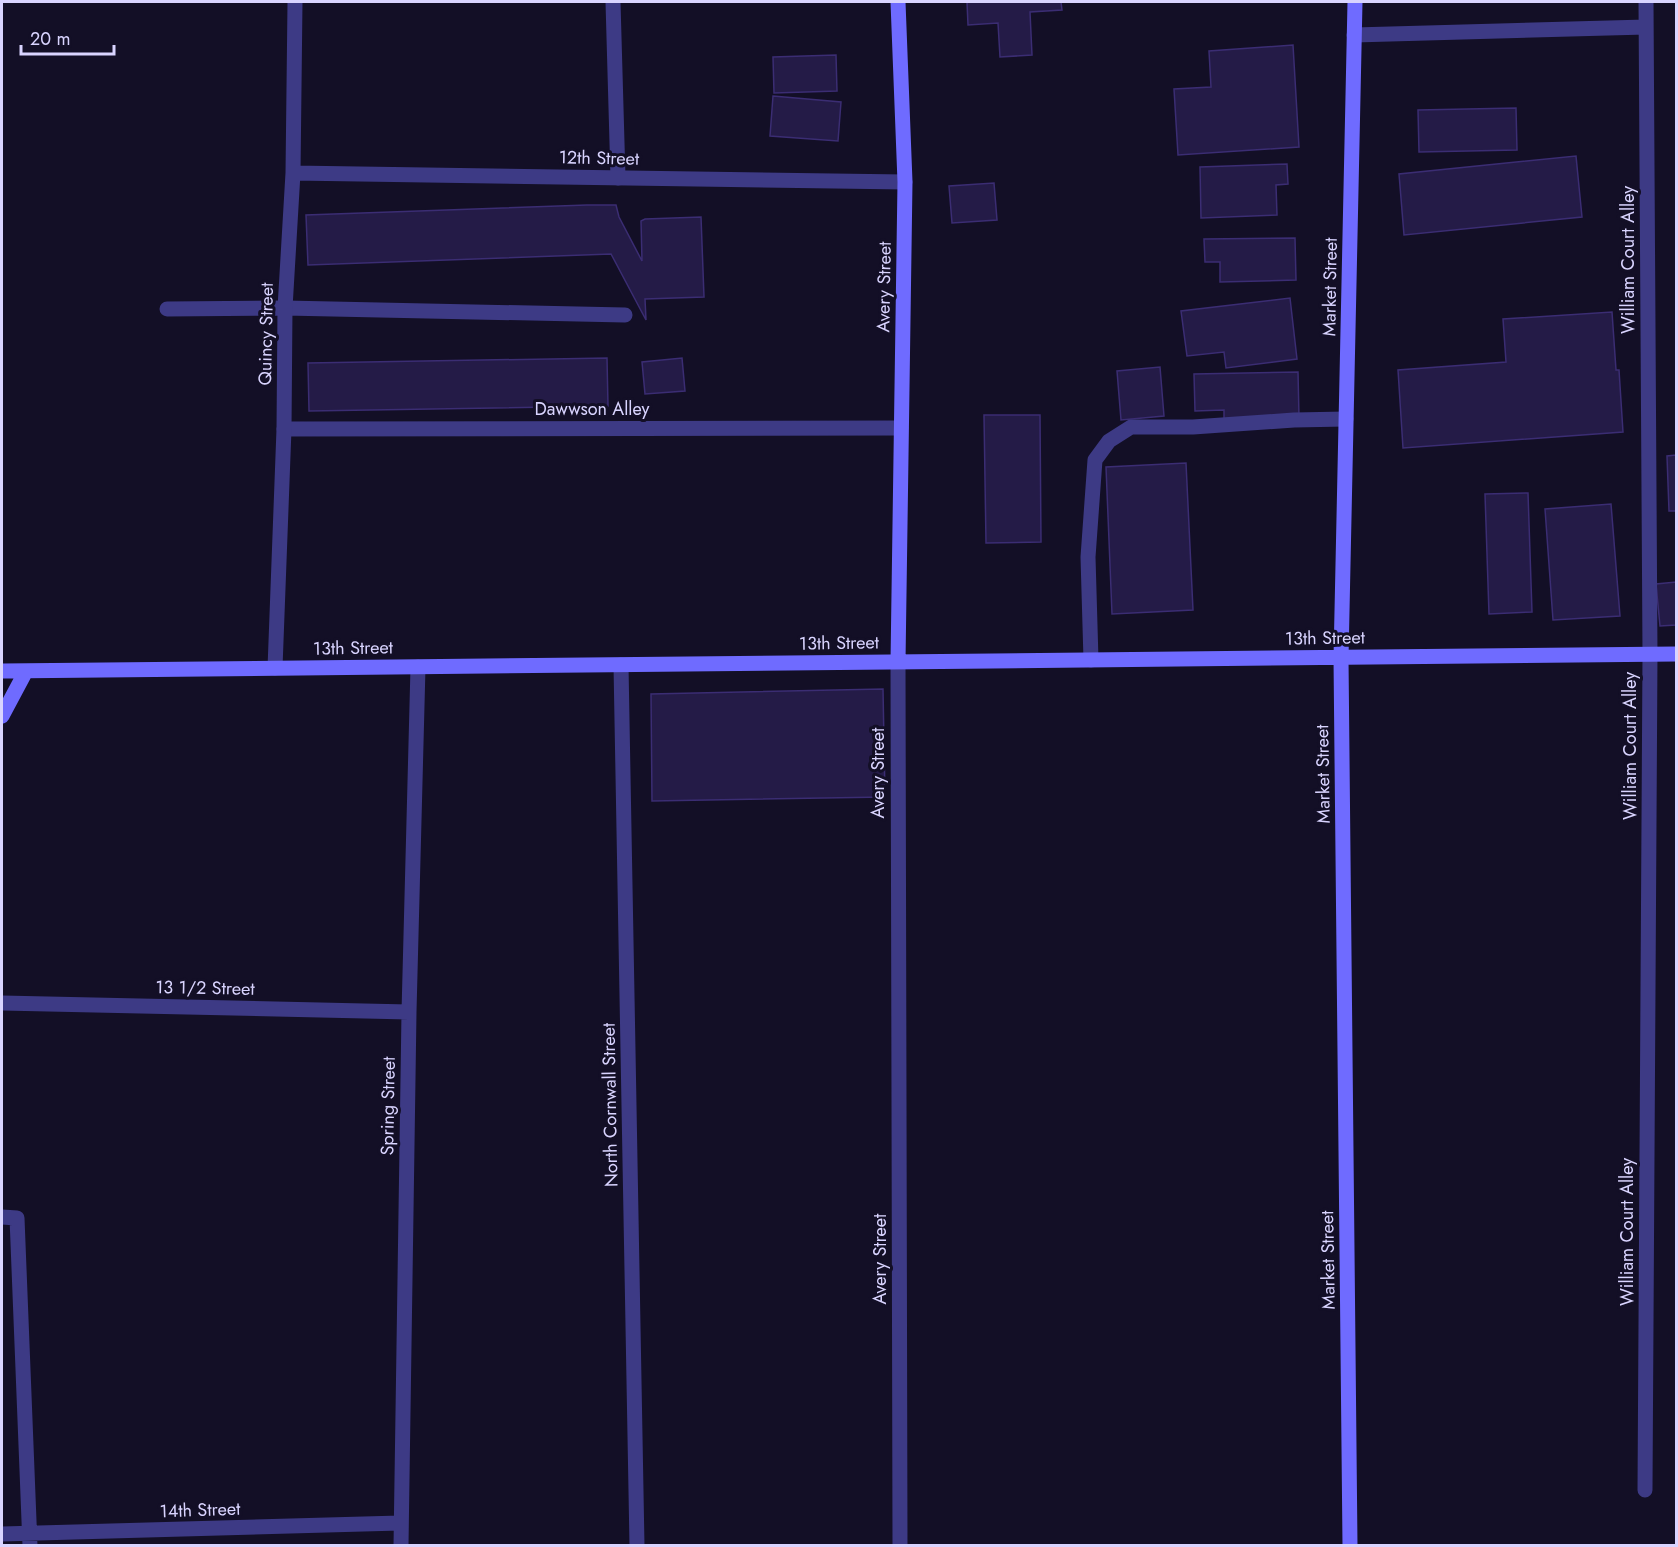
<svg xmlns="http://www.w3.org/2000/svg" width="1678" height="1547" font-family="Jost,sans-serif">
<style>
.building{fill:#241b47;stroke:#3b2d73;stroke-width:1.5}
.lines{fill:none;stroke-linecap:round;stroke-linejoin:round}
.lane{stroke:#3d3a85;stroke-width:15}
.street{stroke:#3d3a85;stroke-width:15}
.secondary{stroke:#6f6bff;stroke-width:15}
.labels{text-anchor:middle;stroke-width:6;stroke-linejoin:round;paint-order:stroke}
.street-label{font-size:18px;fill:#d9d4ff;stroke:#130f26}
</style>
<rect width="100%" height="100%" fill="#130f26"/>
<path class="building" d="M 967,2 L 1061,2 L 1062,10 L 1030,12 L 1032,55 L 1000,57 L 998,23 L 968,25 Z
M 1293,45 L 1299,147 L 1178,155 L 1174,89 L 1211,87 L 1209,51 Z
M 836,55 L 837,91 L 774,93 L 773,57 Z
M 773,96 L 841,102 L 838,141 L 770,136 Z
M 1516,108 L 1517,150 L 1419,152 L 1418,110 Z
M 1576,156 L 1582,217 L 1404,235 L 1399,174 Z
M 1287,164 L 1288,184 L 1276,185 L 1277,215 L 1201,218 L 1200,167 Z
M 994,183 L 997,220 L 952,223 L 949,186 Z
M 587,205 L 616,205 L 619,217 L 642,261 L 641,221 L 645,219 L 701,217 L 704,297 L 645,299 L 646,320 L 611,254 L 308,265 L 306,215 Z
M 1295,238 L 1296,280 L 1220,282 L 1220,262 L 1205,262 L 1204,239 Z
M 1290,298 L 1297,359 L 1226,368 L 1224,352 L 1187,356 L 1181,311 Z
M 1612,312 L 1616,370 L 1619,370 L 1623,432 L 1403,448 L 1398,370 L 1506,362 L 1503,319 Z
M 607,358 L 608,406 L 309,411 L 308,363 Z
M 682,358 L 685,391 L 645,394 L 642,362 Z
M 1160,367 L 1164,416 L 1121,420 L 1117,371 Z
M 1298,372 L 1299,417 L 1224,419 L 1224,410 L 1195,411 L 1194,374 Z
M 984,415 L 1040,415 L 1041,542 L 986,543 Z
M 1676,455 L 1676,511 L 1669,511 L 1667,456 Z
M 1186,463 L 1193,610 L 1112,614 L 1106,467 Z
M 1528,493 L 1532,612 L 1489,614 L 1485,494 Z
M 1611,504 L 1620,616 L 1553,620 L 1545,509 Z
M 1676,582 L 1676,625 L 1660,626 L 1656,584 Z
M 883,689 L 885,797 L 652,801 L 651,694 Z"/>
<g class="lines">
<path class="lane" d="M 613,2 L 618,178
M 1354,35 L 1646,27
M 167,309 L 285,308 L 625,315
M 284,429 L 901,428
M 1091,660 L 1088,557 L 1095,460 L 1109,441 L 1131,427 L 1193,427 L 1294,420 L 1346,419
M 1645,1490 L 1650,654 L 1646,2"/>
<path class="street" d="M 293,173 L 905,182
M 898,662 L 900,1546
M 621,665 L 637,1546
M 275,668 L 284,429 L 285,308 L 293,173 L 295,2
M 2,1003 L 409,1012
M 2,1217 L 17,1218 L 30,1546
M 2,1534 L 400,1523
M 401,1546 L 409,1012 L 418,667"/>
<path class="secondary" d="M 898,662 L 905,182 L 898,2
M 2,671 L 1676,654
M 2,716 L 26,671
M 1350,1546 L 1341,658 L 1355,2"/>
</g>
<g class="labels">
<g class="street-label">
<text transform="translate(599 158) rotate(1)" y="6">12th Street</text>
<text transform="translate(1628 260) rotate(-90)" y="6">William Court Alley</text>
<text transform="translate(884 287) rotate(-89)" y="6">Avery Street</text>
<text transform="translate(1330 287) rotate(-89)" y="6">Market Street</text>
<text transform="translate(266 334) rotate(-89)" y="6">Quincy Street</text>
<text x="592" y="415">Dawwson Alley</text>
<text transform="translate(1325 638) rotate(-1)" y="6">13th Street</text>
<text transform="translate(839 643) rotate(-1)" y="6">13th Street</text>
<text transform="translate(353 648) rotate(-1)" y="6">13th Street</text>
<text transform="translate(1630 746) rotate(-90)" y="6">William Court Alley</text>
<text transform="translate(878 773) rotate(-90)" y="6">Avery Street</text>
<text transform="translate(1323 774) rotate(-91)" y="6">Market Street</text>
<text transform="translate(205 988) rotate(1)" y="6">13 1/2 Street</text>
<text transform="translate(610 1105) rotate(-91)" y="6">North Cornwall Street</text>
<text transform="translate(388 1106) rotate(-89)" y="6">Spring Street</text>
<text transform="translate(1627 1232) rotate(-90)" y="6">William Court Alley</text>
<text transform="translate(880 1259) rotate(-90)" y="6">Avery Street</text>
<text transform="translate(1328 1260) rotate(-91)" y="6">Market Street</text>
<text transform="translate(200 1510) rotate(-2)" y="6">14th Street</text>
</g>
</g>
<rect width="1678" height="1547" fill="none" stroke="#d9d4ff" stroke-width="6"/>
<path d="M21 45v9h93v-9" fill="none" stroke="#d9d4ff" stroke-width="3"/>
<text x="30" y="45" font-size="18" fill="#d9d4ff" stroke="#130f26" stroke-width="4.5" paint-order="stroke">20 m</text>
</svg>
